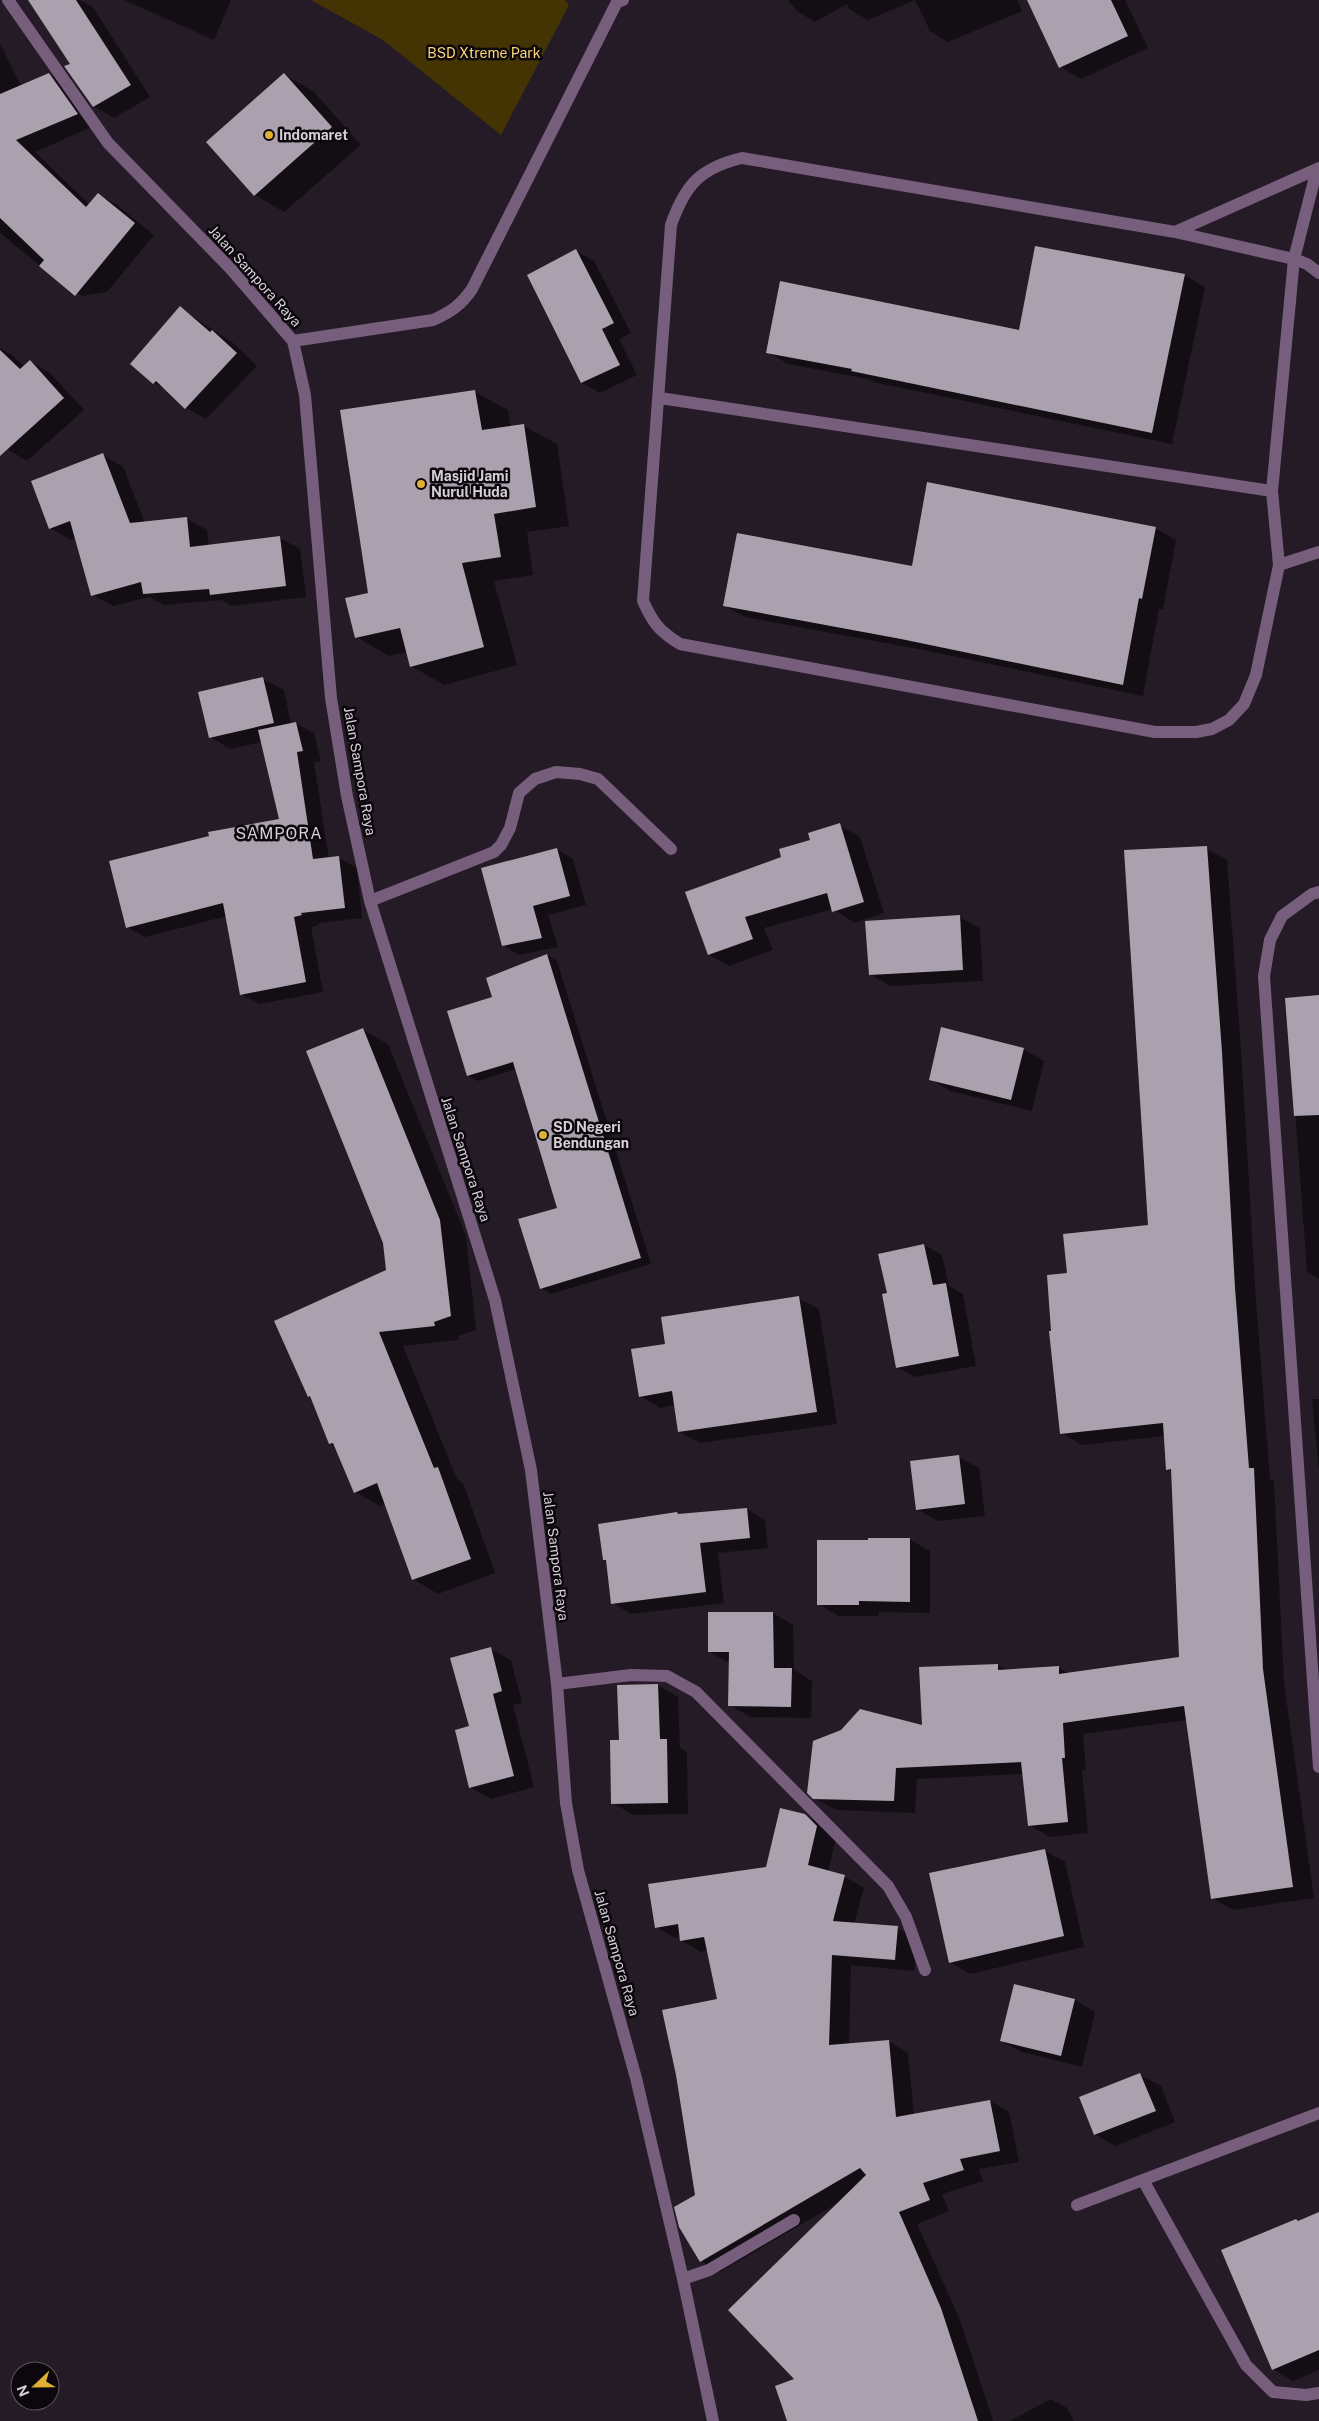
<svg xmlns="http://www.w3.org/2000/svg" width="1319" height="2421" font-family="'Public Sans',sans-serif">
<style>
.green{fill:#453403}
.shadow{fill:#0007}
.building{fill:#aba0ae}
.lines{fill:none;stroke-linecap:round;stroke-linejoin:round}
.minor{stroke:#765e7c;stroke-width:12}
.poi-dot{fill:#dfb034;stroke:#0b070c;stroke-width:2}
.labels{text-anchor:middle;stroke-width:5;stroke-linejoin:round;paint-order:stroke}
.park-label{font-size:14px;fill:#fcd576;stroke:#0b070c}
.poi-label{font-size:14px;font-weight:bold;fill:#d5cfd7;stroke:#0b070c;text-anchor:start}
.street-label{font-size:14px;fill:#d5cfd7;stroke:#0b070c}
.quarter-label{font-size:16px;letter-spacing:1px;fill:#d5cfd7;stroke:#0b070c}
</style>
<rect width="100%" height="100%" fill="#241b26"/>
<path class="green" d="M 311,0 L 565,0 L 569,5 L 501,135 L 383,40 Z"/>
<path class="shadow" d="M 53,0 L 80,0 L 93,7 L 150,97 L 114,118 L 94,106 L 71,64 Z
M 124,0 L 231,0 L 214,40 Z
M 788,0 L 915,0 L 868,20 L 849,9 L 847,4 L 815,22 L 797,11 Z
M 915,0 L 1017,0 L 1022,11 L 948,42 L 930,31 Z
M 1031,0 L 1125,0 L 1148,48 L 1081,79 L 1060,67 L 1029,1 Z
M 0,43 L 21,86 L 49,74 L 69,86 L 96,125 L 35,152 L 90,205 L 98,194 L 117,205 L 154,235 L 107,292 L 82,296 L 62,284 L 0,233 Z
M 285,75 L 314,92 L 361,145 L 284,212 L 255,195 Z
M 576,251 L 594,261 L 631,333 L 619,339 L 637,375 L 600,393 L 582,383 Z
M 1184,275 L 1205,287 L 1172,444 L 873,382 L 868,379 L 788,364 L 768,352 L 1020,331 Z
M 180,308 L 233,343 L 257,366 L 206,419 L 186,408 L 171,393 L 154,383 L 131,364 Z
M 0,348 L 12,355 L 24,366 L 30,361 L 50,373 L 84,410 L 27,461 L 7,449 L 0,441 Z
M 475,392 L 508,410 L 511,428 L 524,426 L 557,444 L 569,526 L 527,532 L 533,575 L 494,581 L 517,665 L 444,685 L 411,666 L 407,652 L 389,656 L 356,637 L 369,594 Z
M 103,455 L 123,467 L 145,523 L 187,519 L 207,530 L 209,546 L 280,538 L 300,549 L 306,597 L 232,606 L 222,600 L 164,605 L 149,597 L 113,606 L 93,595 L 76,537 L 71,540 L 50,528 Z
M 1155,528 L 1176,540 L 1163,609 L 1159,609 L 1143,696 L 923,650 L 745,617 L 724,605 L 913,567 Z
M 263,679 L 284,690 L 291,724 L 295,723 L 314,733 L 321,761 L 314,762 L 329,859 L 339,858 L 357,868 L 362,918 L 319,923 L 319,925 L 311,927 L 323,992 L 259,1004 L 241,994 L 227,916 L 145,937 L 127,927 L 281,820 L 262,742 L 230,749 L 210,737 Z
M 839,825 L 860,837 L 884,913 L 854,923 L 833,909 L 764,928 L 773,950 L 729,966 L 709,955 L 783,857 Z
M 1206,848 L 1227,860 L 1242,1064 L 1256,1301 L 1270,1479 L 1274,1481 L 1284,1682 L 1314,1898 L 1233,1910 L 1212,1898 L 1187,1720 L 1083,1734 L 1086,1770 L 1082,1770 L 1088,1833 L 1050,1837 L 1029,1825 L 1023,1774 L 917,1779 L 915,1813 L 836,1810 L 814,1798 L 923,1726 L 998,1665 L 1007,1670 L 1058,1667 L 1070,1674 L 1180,1658 L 1172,1471 L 1168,1469 L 1165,1436 L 1082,1445 L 1061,1433 L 1052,1332 L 1068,1275 L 1149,1226 Z
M 557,849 L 573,859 L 586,905 L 548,915 L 558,947 L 519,955 L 503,945 Z
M 959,917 L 980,928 L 983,981 L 891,986 L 871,975 Z
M 547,955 L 557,961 L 651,1264 L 551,1294 L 541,1288 L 559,1208 L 516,1069 L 478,1081 L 468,1076 L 494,998 Z
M 1319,997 L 1319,1279 L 1307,1272 L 1287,999 Z
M 363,1030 L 388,1044 L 466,1236 L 476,1330 L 458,1336 L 459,1340 L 403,1346 L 457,1479 L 463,1483 L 495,1573 L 438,1594 L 413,1579 L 386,1504 L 380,1506 L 355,1492 L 336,1447 L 330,1444 L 312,1397 L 309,1396 L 388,1271 Z
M 1023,1049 L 1044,1061 L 1032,1111 L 950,1091 L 930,1079 Z
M 924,1245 L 942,1255 L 949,1286 L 963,1294 L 976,1366 L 915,1377 L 897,1367 L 888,1294 Z
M 798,1298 L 819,1309 L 837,1424 L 700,1443 L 679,1432 L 675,1405 L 660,1408 L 640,1396 L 666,1345 Z
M 1312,1399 L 1319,1399 L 1319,1472 Z
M 958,1457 L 979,1468 L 985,1516 L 938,1521 L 918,1510 Z
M 747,1509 L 765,1520 L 768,1548 L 718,1553 L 724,1603 L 631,1614 L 613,1603 L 607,1561 L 604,1560 L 680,1515 Z
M 909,1539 L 930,1551 L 930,1613 L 879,1612 L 879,1616 L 839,1616 L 818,1604 Z
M 709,1613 L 773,1613 L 793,1625 L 794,1670 L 812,1681 L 811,1718 L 750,1717 L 730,1705 L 730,1664 L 710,1652 Z
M 490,1649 L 511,1660 L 522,1703 L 513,1705 L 534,1787 L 491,1799 L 470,1787 L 471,1727 Z
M 657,1685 L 678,1697 L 680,1748 L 687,1752 L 688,1814 L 633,1815 L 613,1803 L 620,1741 Z
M 805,1815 L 825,1827 L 836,1838 L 828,1872 L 844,1876 L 864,1888 L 854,1924 L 897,1928 L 917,1939 L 914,1971 L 851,1965 L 849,2045 L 889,2041 L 908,2053 L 914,2115 L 990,2101 L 1009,2112 L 1019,2162 L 979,2169 L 983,2181 L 942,2194 L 949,2211 L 917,2224 L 960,2320 L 993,2421 L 788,2421 L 838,2203 L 720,2272 L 701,2261 L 696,2196 L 719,2000 L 708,1950 L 701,1952 L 681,1940 L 681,1937 L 675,1938 L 656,1927 L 767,1868 Z
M 1044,1850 L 1065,1862 L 1084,1947 L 970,1974 L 950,1962 Z
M 1015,1985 L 1075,2000 L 1095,2012 L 1082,2067 L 1022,2052 L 1001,2041 Z
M 1140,2075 L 1161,2086 L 1175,2122 L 1115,2146 L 1095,2134 Z
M 1319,2213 L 1319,2370 L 1293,2381 L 1273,2369 L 1296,2220 L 1300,2222 Z
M 1051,2399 L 1067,2408 L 1074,2421 L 1010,2421 Z"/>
<path class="building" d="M 28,0 L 76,0 L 131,85 L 93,107 L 64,66 L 70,64 Z
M 1027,0 L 1111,0 L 1128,36 L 1059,68 Z
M 49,73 L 78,114 L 16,140 L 86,207 L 98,193 L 135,223 L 75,296 L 39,266 L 44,260 L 0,218 L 0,94 Z
M 284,73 L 332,127 L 254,196 L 206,142 Z
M 1035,246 L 1185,274 L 1152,433 L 851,371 L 852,369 L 766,353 L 780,281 L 1019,330 Z
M 576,249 L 614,323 L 602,329 L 620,365 L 581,383 L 527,275 Z
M 180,306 L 210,332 L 212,330 L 237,353 L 185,409 L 156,381 L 153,384 L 130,364 Z
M 0,350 L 20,369 L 30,360 L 64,398 L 0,456 Z
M 475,390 L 482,430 L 524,424 L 536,507 L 494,514 L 501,557 L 462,563 L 484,647 L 410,667 L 400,628 L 355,638 L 345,598 L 368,593 L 340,410 Z
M 103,453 L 130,523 L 187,517 L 190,547 L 280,536 L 286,586 L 210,595 L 209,589 L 143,594 L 141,582 L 91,596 L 70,521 L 49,529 L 31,481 Z
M 927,482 L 1156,527 L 1142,599 L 1139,598 L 1123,685 L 901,639 L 723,606 L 737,533 L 912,566 Z
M 263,677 L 274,723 L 209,738 L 198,692 Z
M 296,722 L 303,751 L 297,752 L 313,859 L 339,856 L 345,908 L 301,913 L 302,915 L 294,917 L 306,982 L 240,995 L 223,903 L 126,928 L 109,861 L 209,836 L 208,832 L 279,819 L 258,730 Z
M 840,823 L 864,902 L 832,912 L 827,893 L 745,917 L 753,939 L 708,955 L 685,892 L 781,857 L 779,849 L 810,840 L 808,833 Z
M 1207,846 L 1222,1052 L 1235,1288 L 1249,1468 L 1254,1468 L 1263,1669 L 1293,1887 L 1211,1899 L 1184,1706 L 1063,1723 L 1065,1758 L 1062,1758 L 1068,1822 L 1028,1826 L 1021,1762 L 896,1768 L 894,1801 L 813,1799 L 807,1793 L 813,1741 L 841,1730 L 860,1709 L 922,1725 L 919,1667 L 998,1664 L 998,1670 L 1059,1666 L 1059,1674 L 1179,1657 L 1171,1469 L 1166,1470 L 1163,1423 L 1060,1434 L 1049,1331 L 1051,1331 L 1047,1275 L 1067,1273 L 1063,1234 L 1148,1225 L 1124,850 Z
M 557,848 L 570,896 L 533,906 L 542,938 L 502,946 L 481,868 Z
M 960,915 L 963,970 L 869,975 L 865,921 Z
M 547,954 L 641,1258 L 540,1289 L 518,1219 L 557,1208 L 513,1062 L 467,1076 L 447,1011 L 492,997 L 486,978 Z
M 1319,995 L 1319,1115 L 1294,1116 L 1285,998 Z
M 941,1027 L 1024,1048 L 1011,1100 L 929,1080 Z
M 363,1028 L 440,1220 L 451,1316 L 434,1322 L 435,1326 L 379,1332 L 434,1468 L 438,1467 L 471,1559 L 412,1580 L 377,1483 L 354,1493 L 333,1443 L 329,1444 L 310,1396 L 308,1397 L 274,1321 L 386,1270 L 383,1243 L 306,1051 Z
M 924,1244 L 933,1285 L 946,1283 L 959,1356 L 896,1368 L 882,1294 L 887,1293 L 878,1254 Z
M 799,1296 L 817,1412 L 678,1432 L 672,1391 L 639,1397 L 631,1349 L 665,1344 L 661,1317 Z
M 959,1455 L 965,1504 L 916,1510 L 910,1461 Z
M 747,1508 L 750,1538 L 700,1543 L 706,1592 L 611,1604 L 606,1560 L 603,1560 L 598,1524 L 677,1512 L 678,1514 Z
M 868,1538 L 910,1538 L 910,1602 L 859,1601 L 859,1605 L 817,1605 L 817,1540 L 868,1540 Z
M 708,1612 L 773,1612 L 774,1668 L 792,1668 L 791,1707 L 728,1706 L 729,1652 L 708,1652 Z
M 491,1647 L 502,1691 L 493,1694 L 514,1776 L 469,1788 L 455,1730 L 469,1726 L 450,1658 Z
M 658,1684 L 660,1739 L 667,1739 L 668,1803 L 611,1804 L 610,1740 L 619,1740 L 617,1685 Z
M 780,1808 L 805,1814 L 817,1826 L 808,1865 L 845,1875 L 833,1921 L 898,1926 L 895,1960 L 832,1955 L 829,2045 L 889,2040 L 896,2117 L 990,2100 L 1000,2151 L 960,2159 L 964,2170 L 923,2183 L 930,2200 L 899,2212 L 941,2308 L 978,2421 L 787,2421 L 775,2386 L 794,2379 L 728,2310 L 866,2175 L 860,2168 L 700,2262 L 679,2227 L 674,2207 L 695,2195 L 676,2075 L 662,2010 L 717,1999 L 704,1937 L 680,1941 L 678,1924 L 655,1928 L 648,1884 L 766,1867 Z
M 1045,1849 L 1064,1936 L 949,1963 L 929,1873 Z
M 1014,1984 L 1075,1999 L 1061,2056 L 1000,2041 Z
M 1140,2073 L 1156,2111 L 1094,2135 L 1079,2097 Z
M 1319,2212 L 1319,2350 L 1272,2370 L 1221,2250 L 1296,2219 L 1298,2221 Z"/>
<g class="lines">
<path class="minor" d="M 8,0 L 108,143 L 230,268 L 293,341 L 305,395 L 331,698 L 347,796 L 370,901 L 495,1300 L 531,1470 L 557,1684 L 566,1803 L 578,1870 L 636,2078 L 683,2279 L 713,2421
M 1317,169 L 1294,259 L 1272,491 L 1279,565 L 1256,675 L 1244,704 L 1229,720 L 1212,729 L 1196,732 L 1155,732 L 680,644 C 659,631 653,623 643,601 L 671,225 C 685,185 700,168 742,158 L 1175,232 L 1317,169 L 1319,168
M 1175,232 L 1294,259 L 1307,264 L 1319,273
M 293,341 L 433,320 C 451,312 461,305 472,289 L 617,2 L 623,0
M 660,398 L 1272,491
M 1279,565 L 1319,552
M 1319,892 L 1312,894 L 1282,916 L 1270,940 L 1264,976 L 1319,1767
M 370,901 L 494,852 L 501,845 L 510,828 L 519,793 L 535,779 L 556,772 L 580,774 L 598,779 L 671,849
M 557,1684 L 631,1675 L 667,1676 L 696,1692 L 888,1886 L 906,1917 L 925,1970
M 1143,2180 L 1246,2365 L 1273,2392 L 1306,2395 L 1319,2393
M 1077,2205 L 1319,2113
M 683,2279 L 709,2270 L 794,2220"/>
</g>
<g class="poi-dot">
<circle cx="269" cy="135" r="5"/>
<circle cx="421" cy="484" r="5"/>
<circle cx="543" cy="1135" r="5"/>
</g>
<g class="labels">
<g class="park-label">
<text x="484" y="58">BSD Xtreme Park</text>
</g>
<g class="poi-label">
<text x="279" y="140">Indomaret</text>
<text x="431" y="481">Masjid Jami<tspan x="431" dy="16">Nurul Huda</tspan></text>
<text x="553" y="1132">SD Negeri<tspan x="553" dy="16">Bendungan</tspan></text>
</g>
<g class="street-label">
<text transform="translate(255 276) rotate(48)" y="5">Jalan Sampora Raya</text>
<text transform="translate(360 771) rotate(80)" y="5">Jalan Sampora Raya</text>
<text transform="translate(466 1159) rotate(72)" y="5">Jalan Sampora Raya</text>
<text transform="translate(556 1556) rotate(83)" y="5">Jalan Sampora Raya</text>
<text transform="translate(617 1953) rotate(74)" y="5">Jalan Sampora Raya</text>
</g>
<g class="quarter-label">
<text x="279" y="839">SAMPORA</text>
</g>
</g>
<g transform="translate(35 2386) rotate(248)"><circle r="24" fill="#0b070c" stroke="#5c575d"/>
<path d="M0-4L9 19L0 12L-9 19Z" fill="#dfb034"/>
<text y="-8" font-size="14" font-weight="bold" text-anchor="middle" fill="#d5cfd7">N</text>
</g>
</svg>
